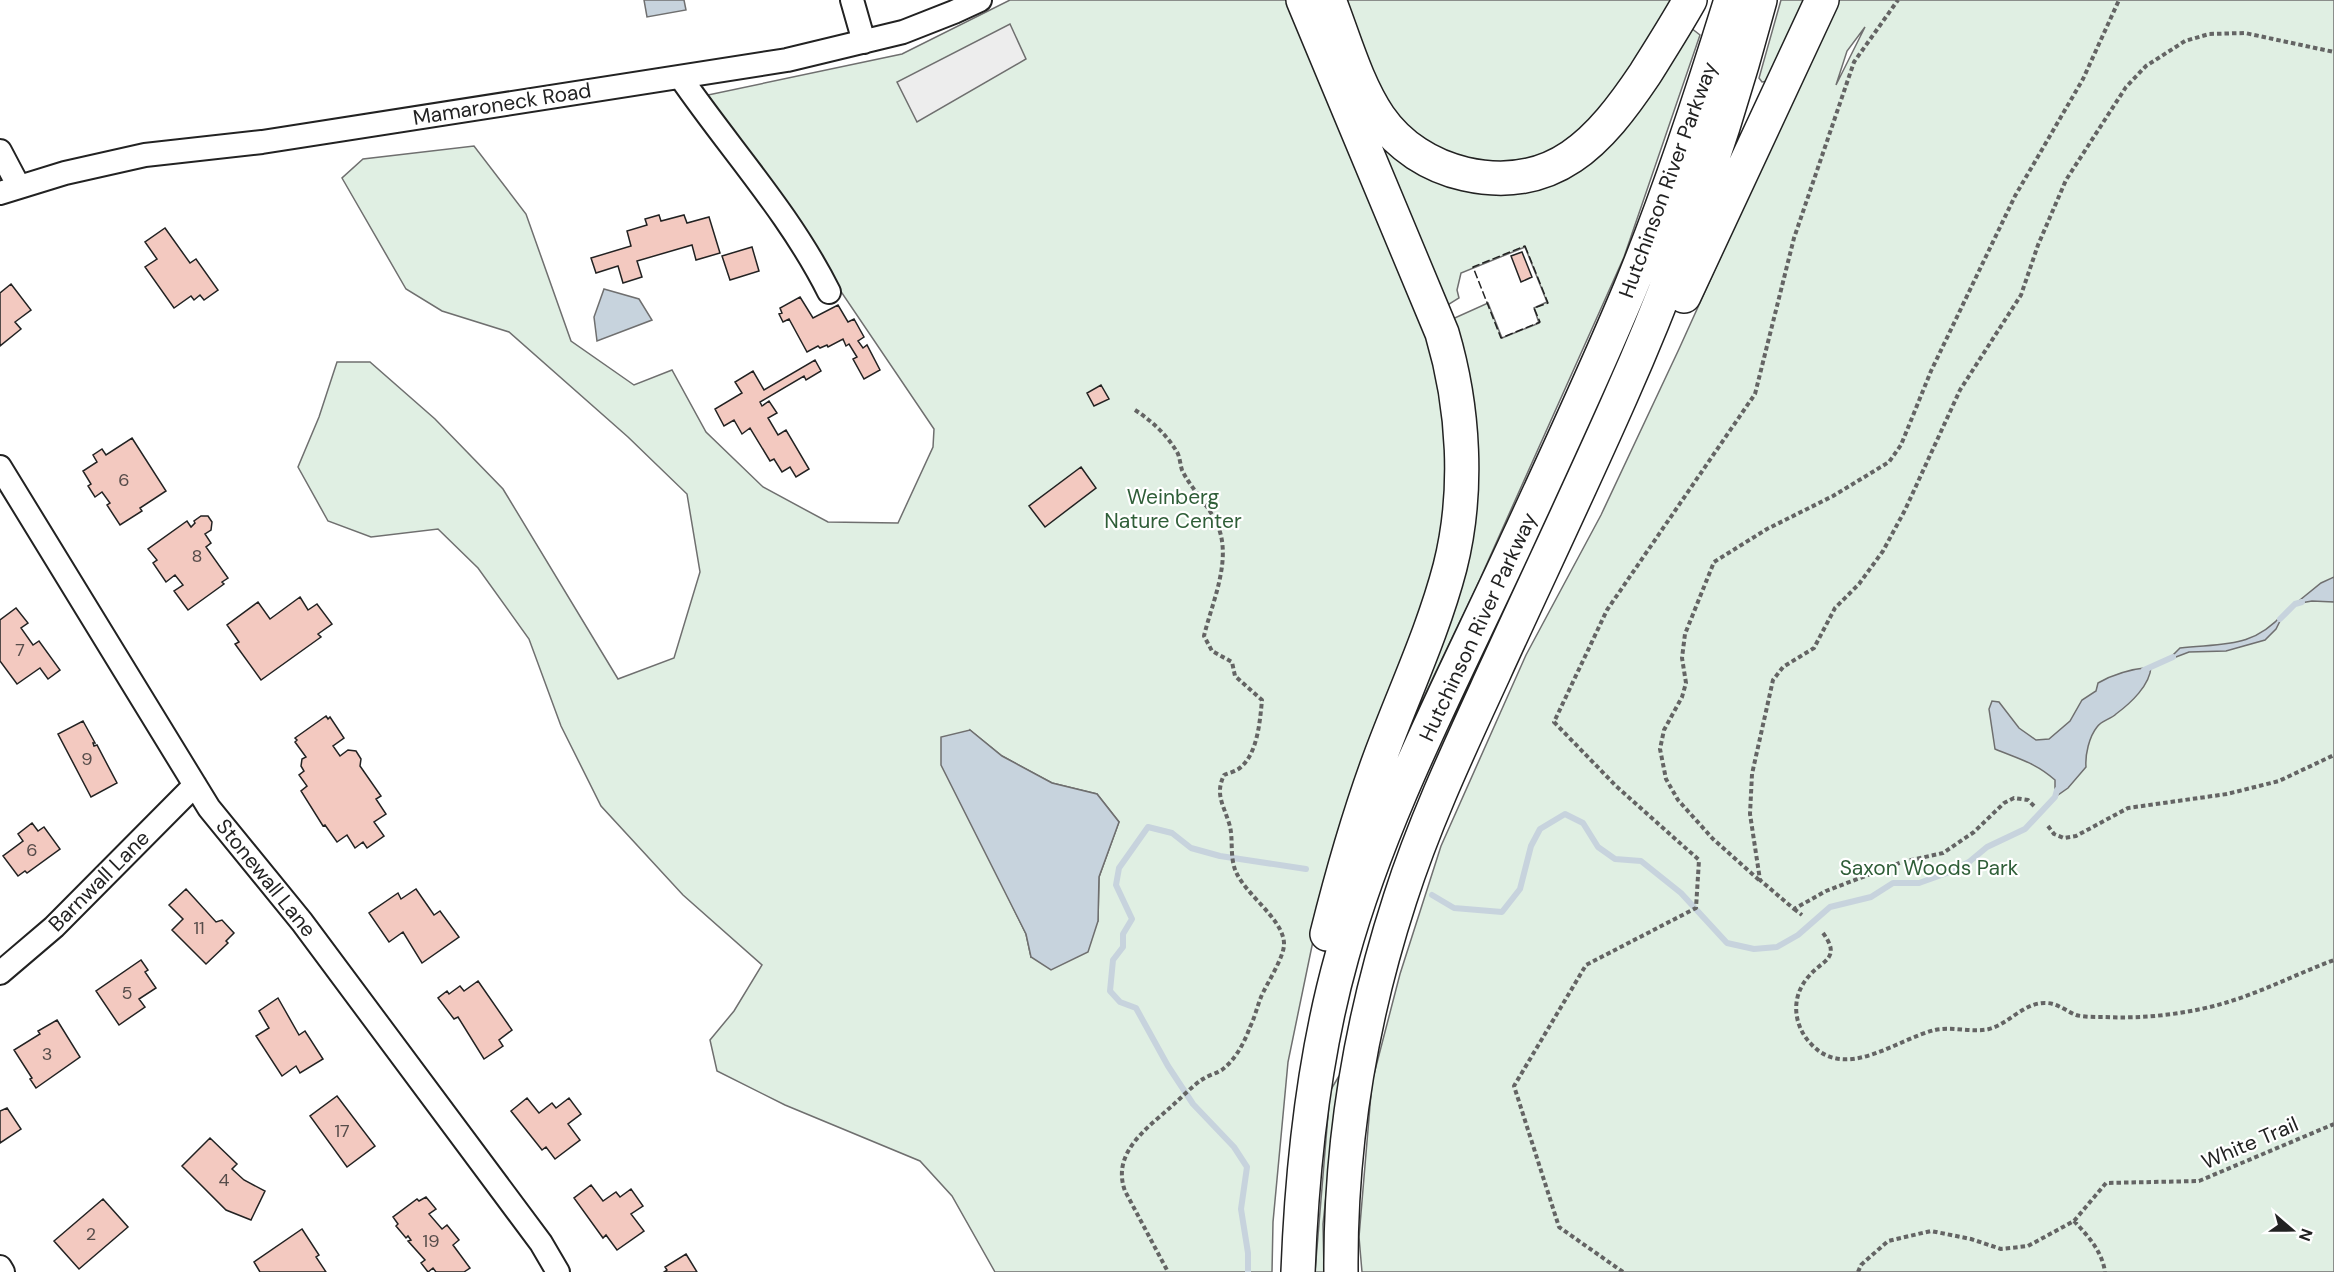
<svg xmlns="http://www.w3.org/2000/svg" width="2334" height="1272" font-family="'DM Sans',sans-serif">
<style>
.green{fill:#e0efe3;stroke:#6f6f6f;stroke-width:1.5;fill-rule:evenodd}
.parking{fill:#ededed;stroke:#6f6f6f;stroke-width:1.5}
.water{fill:#c7d3dd;stroke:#6f6f6f;stroke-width:1.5}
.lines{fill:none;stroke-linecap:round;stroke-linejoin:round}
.stream{stroke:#c7d3dd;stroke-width:6}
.building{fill:#f3c9c0;stroke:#222;stroke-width:1.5}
.minor-casing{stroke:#222;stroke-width:26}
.highway-casing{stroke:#222;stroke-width:36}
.path{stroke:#646464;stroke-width:4;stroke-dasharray:4.5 3;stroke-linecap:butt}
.minor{stroke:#fff;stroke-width:22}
.highway{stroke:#fff;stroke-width:33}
.fence{stroke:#222;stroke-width:1.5;stroke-dasharray:8 3;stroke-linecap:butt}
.labels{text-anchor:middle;stroke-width:4.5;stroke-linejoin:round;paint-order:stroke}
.number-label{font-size:18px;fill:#564c4a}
.street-label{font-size:21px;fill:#222;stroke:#fff}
.park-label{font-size:21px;fill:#2f5e38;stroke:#fff}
</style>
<rect width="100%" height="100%" fill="#fff"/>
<path class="green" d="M 1010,0 L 1294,0 L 1422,306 L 1451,451 L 1446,516 L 1430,591 L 1313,941 L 1288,1062 L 1273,1222 L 1272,1272 L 995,1272 L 952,1196 L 920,1161 L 785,1105 L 717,1071 L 710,1040 L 734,1011 L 762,965 L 683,895 L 601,806 L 561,726 L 529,639 L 478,568 L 438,529 L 371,537 L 328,521 L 298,467 L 319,417 L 337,362 L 370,362 L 435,419 L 503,489 L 618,679 L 674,658 L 700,572 L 687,494 L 628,437 L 509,332 L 442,311 L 406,289 L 342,178 L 363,159 L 474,146 L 526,214 L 571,341 L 634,385 L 672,370 L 706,432 L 763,487 L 828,522 L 898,523 L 933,447 L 934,429 L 708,95 L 902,54 ZM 970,730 L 1002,756 L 1052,783 L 1097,794 L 1119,822 L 1099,877 L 1098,921 L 1031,957 L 1026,934 L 969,816 Z
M 1347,0 L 1672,0 L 1635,67 L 1567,150 L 1510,170 L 1455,160 L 1415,138 L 1379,90 Z
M 1781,0 L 1812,0 L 1768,81 L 1762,82 L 1759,78 Z
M 1837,0 L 2334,0 L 2334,1272 L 1362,1272 L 1359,1237 L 1372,1082 L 1400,974 L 1441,846 L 1526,655 L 1601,515 L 1679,349 ZM 1865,27 L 1836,85 L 1847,51 Z
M 1691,28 L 1700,35 L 1624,257 L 1480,579 L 1410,726 L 1444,620 L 1448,321 L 1488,303 L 1502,338 L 1539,323 L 1534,308 L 1547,302 L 1525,247 L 1461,273 L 1457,290 L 1459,298 L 1443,308 L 1373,144 L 1380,138 L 1517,191 Z
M 1339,1076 L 1323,1224 L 1324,1272 L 1315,1272 L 1330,1091 Z"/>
<path class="parking" d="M 1010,24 L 1026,59 L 917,122 L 897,82 Z"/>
<path class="water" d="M 644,0 L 684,0 L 686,10 L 647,17 Z
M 604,289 L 639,299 L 652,320 L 597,341 L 594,317 Z
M 2334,577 L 2334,602 L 2312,601 L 2295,604 L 2321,583 Z
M 2284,613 L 2276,629 L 2265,640 L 2226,651 L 2189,652 L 2168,660 L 2180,648 C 2224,643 2252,649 2284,613 Z
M 2151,667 C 2150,685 2131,703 2116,714 C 2111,719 2101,721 2097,727 C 2089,737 2085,755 2086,767 L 2068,788 L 2055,797 L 2055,780 C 2036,763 2019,759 1995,749 L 1989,709 L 1992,701 L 1999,702 L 2019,728 L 2036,740 L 2049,739 L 2070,721 L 2082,700 L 2096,691 L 2098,683 C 2115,673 2132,669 2151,667 Z
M 970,730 L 1002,756 L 1052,783 L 1097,794 L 1119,822 L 1099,877 L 1098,921 L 1088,952 L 1051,970 L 1031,957 L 1026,934 L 941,765 L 941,737 Z"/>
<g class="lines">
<path class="stream" d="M 2280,619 L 2295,604 L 2302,602
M 2144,670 L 2173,657
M 1432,895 L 1454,908 L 1502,912 L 1520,889 L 1531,846 L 1540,829 L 1565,814 L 1583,823 L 1598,847 L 1615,859 L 1641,861 L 1681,893 L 1727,943 L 1754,949 L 1777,947 L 1798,935 L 1830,907 L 1871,897 L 1893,883 L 1919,883 L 1947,873 L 1969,862 L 1987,847 L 2025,829 L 2055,797 L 2057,790
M 1248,1272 L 1248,1253 L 1241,1209 L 1247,1167 L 1234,1147 L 1193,1104 L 1168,1066 L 1136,1008 L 1120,1002 L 1110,991 L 1113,960 L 1123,947 L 1123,934 L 1132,919 L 1116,885 L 1119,868 L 1148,827 L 1172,833 L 1191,848 L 1220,856 L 1306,869"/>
</g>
<path class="building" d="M 659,215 L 661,221 L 684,215 L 687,223 L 709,217 L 720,253 L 696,260 L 692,245 L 637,261 L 642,277 L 623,283 L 618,266 L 596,273 L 591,258 L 631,246 L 627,231 L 647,225 L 645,219 Z
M 165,228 L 190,263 L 196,259 L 218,290 L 204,300 L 200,295 L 194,300 L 191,296 L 174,308 L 145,267 L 157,259 L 145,242 Z
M 752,247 L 759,271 L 730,280 L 722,256 Z
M 1522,252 L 1532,277 L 1521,282 L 1511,256 Z
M 11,284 L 31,310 L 15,322 L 21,329 L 0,346 L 0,293 Z
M 800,297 L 813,318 L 838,305 L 848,322 L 854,319 L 864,337 L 858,341 L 863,348 L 867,345 L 880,370 L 864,379 L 853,359 L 857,357 L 849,344 L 846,346 L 843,339 L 828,347 L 827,345 L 820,348 L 818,346 L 807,352 L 789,319 L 783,322 L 779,314 L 782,313 L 780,308 Z
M 815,360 L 821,371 L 806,380 L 804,376 L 760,402 L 762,406 L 769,401 L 777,413 L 768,418 L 778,435 L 786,430 L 809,469 L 796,477 L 790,467 L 782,472 L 774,459 L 770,461 L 750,428 L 742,434 L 734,420 L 724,426 L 715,409 L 742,393 L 735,382 L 753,371 L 764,390 Z
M 1101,385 L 1109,399 L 1094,406 L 1087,393 Z
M 132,438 L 166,491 L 140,508 L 142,511 L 120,525 L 107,505 L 110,503 L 102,492 L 95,497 L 88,486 L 91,484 L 83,471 L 97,462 L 93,455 L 102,449 L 106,455 Z
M 1081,467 L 1096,488 L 1045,527 L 1029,506 Z
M 201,516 L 208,516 L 212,522 L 211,530 L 205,534 L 211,543 L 206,547 L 228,578 L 222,582 L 224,584 L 188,610 L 174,591 L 183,585 L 175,575 L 166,582 L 153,563 L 157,560 L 148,549 L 187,521 L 191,527 L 195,523 L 194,521 Z
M 300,597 L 308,610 L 317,604 L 332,624 L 318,634 L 321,637 L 261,680 L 235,644 L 239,642 L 227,625 L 258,602 L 270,619 Z
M 16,608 L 28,623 L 21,628 L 33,645 L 39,641 L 60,670 L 48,679 L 40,668 L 17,684 L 0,661 L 0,620 Z
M 326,716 L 328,719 L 330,717 L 344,738 L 333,746 L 340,756 L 348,750 L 356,751 L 361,759 L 360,766 L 381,796 L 376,799 L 386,814 L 374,822 L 384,836 L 367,848 L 363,842 L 355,848 L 347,835 L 337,842 L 325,825 L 323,826 L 301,791 L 307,786 L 299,775 L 304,771 L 301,766 L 302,759 L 306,757 L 295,742 L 297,740 L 295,738 Z
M 83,721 L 95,743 L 93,743 L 94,746 L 97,745 L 117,783 L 91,797 L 58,734 Z
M 32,823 L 38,831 L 44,827 L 60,849 L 27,873 L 25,871 L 18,876 L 3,856 L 23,841 L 18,834 Z
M 186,889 L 216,922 L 222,920 L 234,933 L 226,941 L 228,943 L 206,964 L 172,930 L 183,919 L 169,905 Z
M 416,889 L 434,915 L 440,911 L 459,937 L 422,963 L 403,932 L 389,942 L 369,913 L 398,893 L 401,899 Z
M 141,960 L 148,970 L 145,972 L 156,988 L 139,999 L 145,1007 L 119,1025 L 96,991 Z
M 478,981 L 512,1030 L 499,1040 L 503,1046 L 484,1059 L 458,1017 L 454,1019 L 438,998 L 447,991 L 449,994 L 460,986 L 464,991 Z
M 278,998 L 299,1035 L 305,1031 L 323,1059 L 300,1073 L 296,1066 L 282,1076 L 256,1036 L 269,1028 L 259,1011 Z
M 57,1020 L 80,1057 L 36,1088 L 30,1079 L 32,1078 L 14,1050 L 40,1034 L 38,1031 Z
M 337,1096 L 375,1146 L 347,1167 L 310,1116 Z
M 527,1098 L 539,1113 L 552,1103 L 556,1108 L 569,1098 L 581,1114 L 568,1124 L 580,1140 L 555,1159 L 546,1147 L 542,1150 L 511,1111 Z
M 7,1108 L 21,1129 L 0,1143 L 0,1111 Z
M 210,1138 L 237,1164 L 232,1169 L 244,1180 L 265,1191 L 251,1220 L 226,1210 L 182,1166 Z
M 591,1185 L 603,1201 L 616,1192 L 620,1197 L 631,1189 L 643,1206 L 631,1214 L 644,1231 L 617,1250 L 606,1235 L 603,1238 L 574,1198 Z
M 426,1197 L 436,1209 L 429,1214 L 442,1229 L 447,1225 L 459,1240 L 453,1245 L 470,1268 L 464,1272 L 436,1272 L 433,1268 L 428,1272 L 421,1263 L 425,1260 L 408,1241 L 411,1240 L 408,1236 L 406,1238 L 396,1226 L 398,1224 L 393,1217 L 417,1199 L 419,1201 Z
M 103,1199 L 128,1227 L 79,1269 L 54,1241 Z
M 302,1229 L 319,1255 L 316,1257 L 326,1272 L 260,1272 L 254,1262 Z
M 686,1254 L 697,1272 L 664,1272 L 667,1270 L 665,1267 Z"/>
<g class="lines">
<g class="minor-casing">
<path id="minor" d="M 852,0 L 864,42
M 681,78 C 730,149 790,214 829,292
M 0,151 L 19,187
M 0,193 L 65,173 L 145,155 L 262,142 L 787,60 L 903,32 L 954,12 L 980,0
M 0,467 L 209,808 L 302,922 L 541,1243 L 558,1272
M 0,973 L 54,927 L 195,785
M 0,1267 L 3,1272"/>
</g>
<g class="highway-casing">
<path id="highway" d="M 1303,0 L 1442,333 C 1464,407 1469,492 1450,567 C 1433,632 1404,693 1381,755 C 1359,814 1342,874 1327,934
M 1329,0 C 1344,38 1356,83 1379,117 C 1399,146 1430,166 1465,174 C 1554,194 1600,141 1645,74 C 1660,50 1676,25 1690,0
M 1684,296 L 1822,0
M 1298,1272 C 1302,1166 1313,1059 1342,956 C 1382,812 1454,678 1516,543 C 1555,459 1594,375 1630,289 C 1669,195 1701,97 1731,0
M 1341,1272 C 1340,1146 1361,1019 1400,899 C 1425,821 1460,747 1494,673 C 1536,581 1580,489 1621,396 C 1678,268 1724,135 1760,0"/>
</g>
<path class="path" d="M 1135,410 C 1152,421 1167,435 1177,452 C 1180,457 1180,464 1182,470 C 1191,489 1208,504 1217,524 C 1233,559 1212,602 1204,636 L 1212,651 L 1232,662 L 1235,676 L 1262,700 C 1260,720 1258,752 1241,767 C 1237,771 1229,773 1224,775 C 1215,794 1223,804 1229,823 C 1234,838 1229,856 1236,872 C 1246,895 1283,919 1284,943 C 1285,956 1267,983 1261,997 C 1257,1007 1255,1017 1250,1027 C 1245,1041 1236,1059 1223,1069 C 1218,1073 1209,1075 1203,1079 C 1192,1086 1182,1097 1172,1106 C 1147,1128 1111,1153 1125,1191 L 1168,1272
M 2034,806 L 2028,800 L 2014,798 L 2004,803 L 1974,832 L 1943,853 L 1902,862 L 1826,891 L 1794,909 L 1760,880 L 1750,814 L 1752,774 L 1773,680 L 1783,667 L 1814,648 L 1835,608 L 1859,584 L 1883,551 L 1905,510 L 1960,390 L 2021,295 L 2038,245 L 2066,180 L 2126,87 L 2146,66 L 2185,41 L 2209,34 L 2245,33 L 2334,52
M 2048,826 L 2054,834 L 2064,838 L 2076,836 L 2128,808 L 2227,794 L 2279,781 L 2334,755
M 1759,880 L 1713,839 L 1678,800 L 1666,779 L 1660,749 L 1664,730 L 1682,697 L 1686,683 L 1682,658 L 1685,634 L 1714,562 L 1767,529 L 1833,496 L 1889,462 L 1901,445 L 1931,371 L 2015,196 L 2083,79 L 2119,0
M 1794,909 L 1802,915
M 1823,933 C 1842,959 1822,960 1809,976 C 1790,997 1793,1026 1812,1045 C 1847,1081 1897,1039 1935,1030 C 1952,1026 1972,1033 1989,1029 C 2009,1024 2024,1002 2046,1003 C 2057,1003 2066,1011 2076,1015 C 2083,1017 2094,1017 2103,1017 C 2144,1019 2189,1014 2228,1002 C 2264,991 2299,973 2334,960
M 2074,1221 C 2088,1236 2102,1251 2105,1272
M 1623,1272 L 1559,1227 L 1514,1086 L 1586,965 L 1696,908 L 1699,860 L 1616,786 L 1554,722 L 1607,610 L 1755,394 L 1794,238 L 1854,62 L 1898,0
M 1858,1272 L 1861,1265 L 1888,1241 L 1931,1231 L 1971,1239 L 2001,1249 L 2028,1246 L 2074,1221 L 2106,1183 L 2199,1181 L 2334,1124"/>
<use href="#minor" class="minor"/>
<use href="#highway" class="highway"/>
<path class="fence" d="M 1525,246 L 1548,303 L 1534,308 L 1540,322 L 1501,338 L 1473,267 Z"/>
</g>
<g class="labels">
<g class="number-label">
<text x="124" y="486">6</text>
<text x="197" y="562">8</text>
<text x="20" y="656">7</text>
<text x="87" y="765">9</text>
<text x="32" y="856">6</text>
<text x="199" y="934">11</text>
<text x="127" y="999">5</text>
<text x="47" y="1060">3</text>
<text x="342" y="1137">17</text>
<text x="224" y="1186">4</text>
<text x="91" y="1240">2</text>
<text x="431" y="1247">19</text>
</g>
<g class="street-label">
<text transform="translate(502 104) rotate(-9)" y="7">Mamaroneck Road</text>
<text transform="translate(1668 180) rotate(-70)" y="7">Hutchinson River Parkway</text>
<text transform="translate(1478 627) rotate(-65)" y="7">Hutchinson River Parkway</text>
<text transform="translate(266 878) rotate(51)" y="7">Stonewall Lane</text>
<text transform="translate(99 881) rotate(-45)" y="7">Barnwall Lane</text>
<text transform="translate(2250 1143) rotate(-23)" y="7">White Trail</text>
</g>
<g class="park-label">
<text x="1173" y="504">Weinberg<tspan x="1173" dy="24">Nature Center</tspan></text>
<text x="1929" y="875">Saxon Woods Park</text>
</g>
</g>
<g transform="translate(2292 1230) rotate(110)" stroke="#ffffff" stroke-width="4.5" paint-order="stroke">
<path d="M0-4.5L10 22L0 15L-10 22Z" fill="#222222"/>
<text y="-9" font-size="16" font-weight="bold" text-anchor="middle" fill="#222222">N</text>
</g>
</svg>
